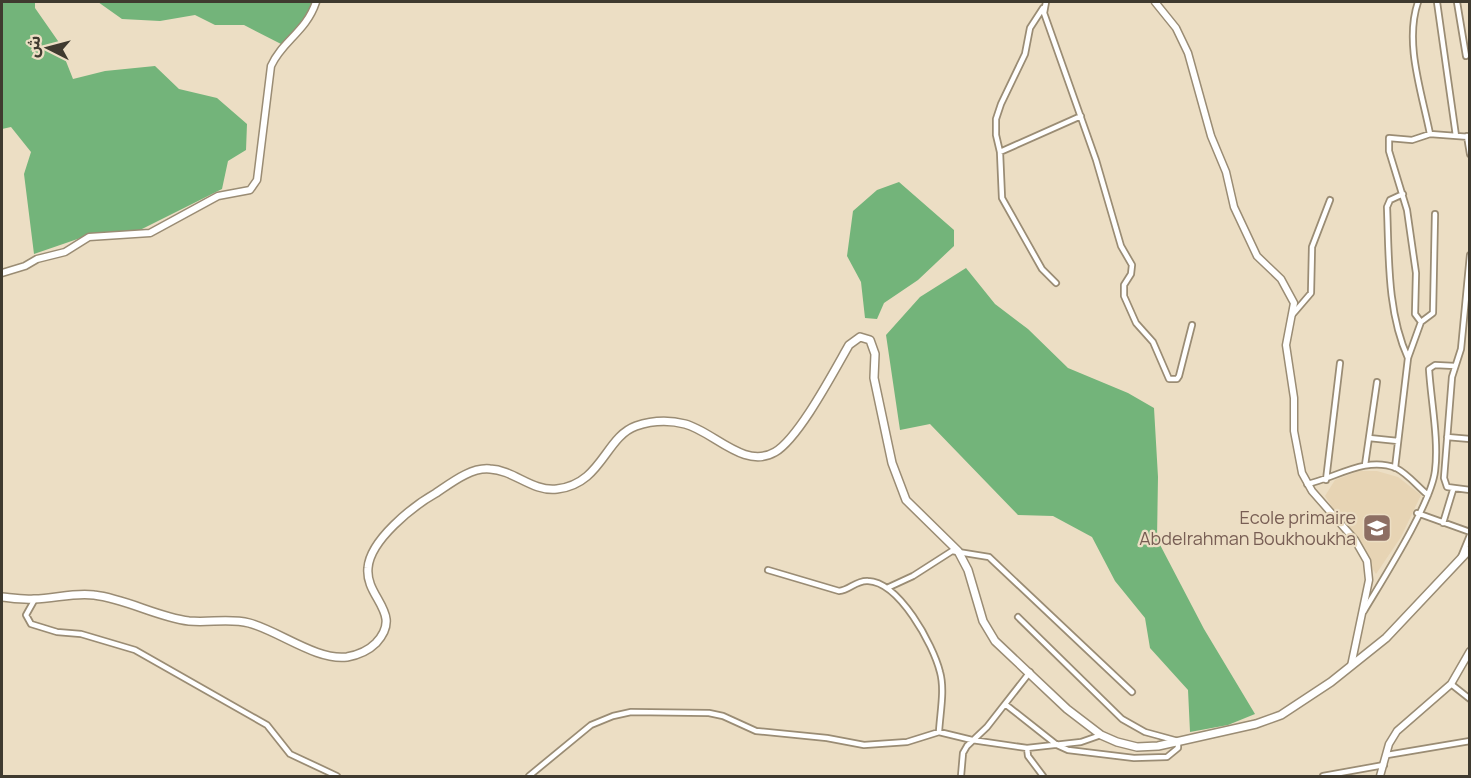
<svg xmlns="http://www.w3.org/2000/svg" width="1471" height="778" font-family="Manrope,'Noto Sans Arabic',sans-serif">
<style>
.built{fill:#e7d4b4}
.forest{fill:#73b47a}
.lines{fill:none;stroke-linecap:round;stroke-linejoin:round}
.minor-casing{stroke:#9a8c74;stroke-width:8}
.tertiary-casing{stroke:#9a8c74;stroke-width:9}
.secondary-casing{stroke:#9a8c74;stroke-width:10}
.minor{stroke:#fff;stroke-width:4.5}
.tertiary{stroke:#fff;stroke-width:6}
.secondary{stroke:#fff;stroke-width:7}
.labels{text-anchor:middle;stroke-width:4.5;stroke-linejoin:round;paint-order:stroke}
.education-label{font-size:18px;fill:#785e54;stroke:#ecdec4;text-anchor:end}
</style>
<rect width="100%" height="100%" fill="#ecdec4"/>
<path class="built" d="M 1359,471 L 1377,471 L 1398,477 L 1421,495 L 1401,537 L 1376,574 L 1325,496 L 1335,480 Z"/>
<path class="forest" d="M 2,2 L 35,2 L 35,8 L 58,41 L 73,79 L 105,71 L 155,66 L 179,89 L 217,98 L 247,124 L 246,150 L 228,161 L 222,189 L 134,233 L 95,233 L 34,254 L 24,174 L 31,152 L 11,127 L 2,129 Z
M 98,2 L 312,2 L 309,17 L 283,45 L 244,25 L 215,25 L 195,15 L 160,21 L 122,19 Z
M 899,182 L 954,230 L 954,246 L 918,280 L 884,303 L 877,319 L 865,318 L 861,282 L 847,256 L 853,211 L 877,190 Z
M 966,268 L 995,304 L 1028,329 L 1068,368 L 1128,393 L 1154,408 L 1158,477 L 1157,539 L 1204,629 L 1255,714 L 1228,725 L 1190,732 L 1188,690 L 1150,648 L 1145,618 L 1115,581 L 1092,537 L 1053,516 L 1018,515 L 930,424 L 900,430 L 886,335 L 920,297 Z"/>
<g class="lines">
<g class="minor-casing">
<path id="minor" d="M 1046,2 L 1044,13 L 1096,160 L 1121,246 L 1132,265 L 1131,274 L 1124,285 L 1124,296 L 1136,323 L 1153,342 L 1169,379 L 1177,379 L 1179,376 L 1192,325
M 1418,2 C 1404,43 1422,93 1430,134
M 1437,2 L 1456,136
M 1457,2 L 1466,56
M 1043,8 L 1030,28 L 1025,54 L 1001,104 L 996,119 L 996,135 L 1000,152 L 1002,198 L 1042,269 L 1056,283
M 1467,136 L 1470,154
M 1000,152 L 1081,116
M 1403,194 L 1390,200 L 1387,207 C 1389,256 1387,312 1408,358
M 1470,255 L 1461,349 L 1452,377 L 1444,478 L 1447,487 L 1470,490
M 1293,314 L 1311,293 L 1312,247 L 1330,200
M 1421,322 L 1415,314 L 1416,273 L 1407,210 L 1389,151 L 1389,138 L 1412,140 L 1430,134 L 1470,137
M 1447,437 L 1470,439
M 1369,438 L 1398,441
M 1365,465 L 1377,382
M 1395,468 L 1408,358 L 1421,322 L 1433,313 L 1435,214
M 1326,480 L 1340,363
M 1307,484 C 1336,478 1365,456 1396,468 C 1408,474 1418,487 1428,495
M 1417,513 L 1470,532
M 1443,523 L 1453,490
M 1461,557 L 1470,535
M 768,570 L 839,591 C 850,590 856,580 868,581 C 899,582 933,644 940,672 C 945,690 940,713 939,732
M 887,588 L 913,576 L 952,551 L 989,557 L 1132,692
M 35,599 L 26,615 L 31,624 L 57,632 L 81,634 L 135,650 L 267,725 L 290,754 L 337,776
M 1364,611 C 1383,579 1431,504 1435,471 C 1439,440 1431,401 1429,369 L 1435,365 L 1455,366
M 1451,684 L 1470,699
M 1005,704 L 1057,745 L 1068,750 L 1134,758 L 1167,757 L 1178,748 L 1178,741 L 1145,732 L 1122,719 L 1018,617
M 1027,748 L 1028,756 L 1043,776
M 1387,755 L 1470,741
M 529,776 L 591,725 L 613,716 L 631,712 L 709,713 L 723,716 L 756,731 L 827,738 L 864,745 L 907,742 L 939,732 L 972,740 L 1027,748 L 1081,742 L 1101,735
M 961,776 L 963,753 L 967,746 L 987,727 L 1030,672
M 1323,776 L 1384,765"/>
</g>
<g class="tertiary-casing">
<path id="tertiary" d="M 1155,2 L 1176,28 L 1188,53 L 1211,136 L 1226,172 L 1234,207 L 1257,256 L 1281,279 L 1294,303 L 1286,345 L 1294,398 L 1294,431 L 1302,473 L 1312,491 L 1355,540 L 1367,561 L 1369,580 L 1351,666
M 2,273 L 25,266 L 37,259 L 65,252 L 89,237 L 150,233 L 218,196 L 250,190 L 257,180 L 271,66 C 282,41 306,32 316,2
M 1380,776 L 1389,744 L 1397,731 L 1451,684 L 1470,651"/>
</g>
<g class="secondary-casing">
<path id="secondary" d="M 2,597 C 12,598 23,600 34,599 C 54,599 74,592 94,595 C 127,599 157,617 189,621 C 209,623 230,618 249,623 C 279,631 317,661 347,657 C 358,655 368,651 376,643 C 404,613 365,598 368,568 C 370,540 413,506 436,493 C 451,483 471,467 490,469 C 514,470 532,492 557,489 C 602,484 605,437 636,426 C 651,421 669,420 685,424 C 713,431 744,470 775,452 C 799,438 834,371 849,345 L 860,337 L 870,340 L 875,354 L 874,378 L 892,463 L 906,500 L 958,551 L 968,570 L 983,621 L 995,641 L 1067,709 L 1101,735 L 1117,742 L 1137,747 L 1158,746 L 1256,724 L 1281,715 L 1331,682 L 1386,638 L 1470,549"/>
</g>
<use href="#minor" class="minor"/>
<use href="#tertiary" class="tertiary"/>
<use href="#secondary" class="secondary"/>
</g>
<defs>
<g id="school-square" transform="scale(1.5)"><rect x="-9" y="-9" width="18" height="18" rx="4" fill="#8d6e63" stroke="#ecdec4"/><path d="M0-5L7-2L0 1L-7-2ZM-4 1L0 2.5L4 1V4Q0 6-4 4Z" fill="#fff"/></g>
</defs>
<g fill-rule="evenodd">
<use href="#school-square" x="1377" y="528"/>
</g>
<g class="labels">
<g class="education-label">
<text x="1356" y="524">Ecole primaire<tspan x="1356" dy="21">Abdelrahman Boukhoukha</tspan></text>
</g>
</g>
<rect width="1471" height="778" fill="none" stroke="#3f3a2f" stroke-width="6"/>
<g transform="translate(48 48) rotate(276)" stroke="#ecdec4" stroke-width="4.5" paint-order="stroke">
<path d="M0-4.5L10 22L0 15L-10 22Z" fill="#3f3a2f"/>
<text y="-9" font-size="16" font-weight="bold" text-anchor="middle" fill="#3f3a2f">ش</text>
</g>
</svg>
